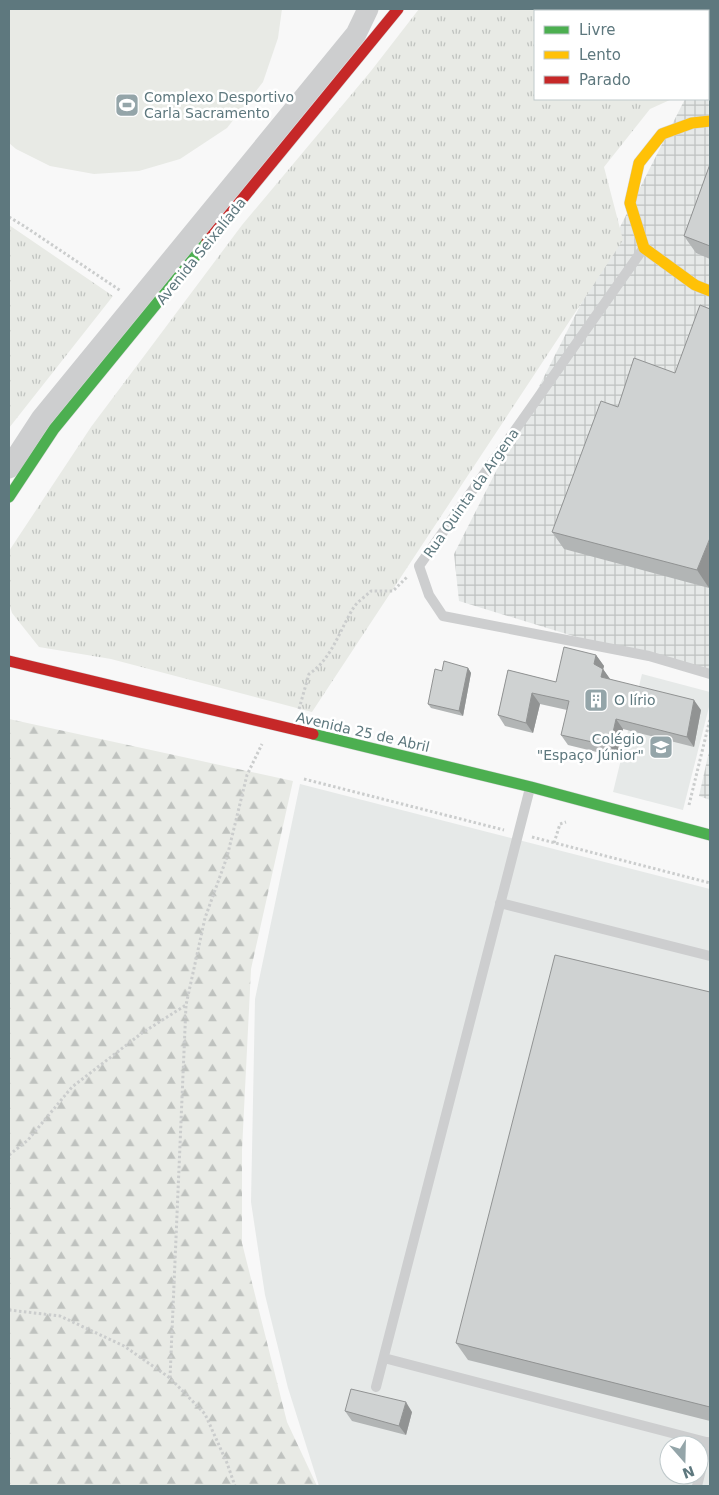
<svg xmlns="http://www.w3.org/2000/svg" width="719" height="1495" font-family="'DejaVu Sans',sans-serif">
<style>
.built{fill:#e6e9e8;fill-rule:evenodd}
.industrial{fill:url(#industrial-grid)}
.grass{fill:url(#grass-tufts)}
.forest{fill:url(#forest-firs)}
.pitch{fill:#e8eae5}
.lines{fill:none;stroke-linecap:round;stroke-linejoin:round}
.fast-casing{stroke:#d4d5d6;stroke-width:12}
.slow-casing{stroke:#d4d5d6;stroke-width:12}
.jam-casing{stroke:#d4d5d6;stroke-width:12}
.path{stroke:#cbcdcd;stroke-width:3;stroke-dasharray:2.5 2.5;stroke-linecap:butt}
.lane{stroke:#cdcecf;stroke-width:10}
.street{stroke:#cdcecf;stroke-width:21}
.fast{stroke:#4caf50;stroke-width:11}
.slow{stroke:#ffc107;stroke-width:11}
.jam{stroke:#c62828;stroke-width:11}
.wall{fill:#b2b5b5}
.shaded-wall{fill:#919393}
.building{fill:#cfd2d2;stroke:#919393}
.labels{text-anchor:middle;stroke-width:5;stroke-linejoin:round;paint-order:stroke}
.poi-label{font-size:14px;fill:#5e787e;stroke:#fff;text-anchor:start}
.street-label{font-size:14px;fill:#5e787e;stroke:#fff}
</style>
<defs>
<pattern id="industrial-grid" width="8" height="8" patternUnits="userSpaceOnUse" patternTransform="scale(1.25)"><rect width="8" height="8" fill="#e6e9e8"/><path d="M0 4h8M4 0v8" fill="none" stroke="#bec2c1"/></pattern>
<pattern id="grass-tufts" width="24" height="20" patternUnits="userSpaceOnUse" patternTransform="scale(1.25)"><rect width="24" height="20" fill="#e8eae5"/><path d="M3 7l-1-3M5 7V3M7 7l1-3M15 17l-1-3M17 17v-4M19 17l1-3" fill="none" stroke="#bfc2bf"/></pattern>
<pattern id="forest-firs" width="22" height="20" patternUnits="userSpaceOnUse" patternTransform="scale(1.25)"><rect width="22" height="20" fill="#e8eae5"/><path d="M5 1l3.5 6h-7zM16 11l3.5 6h-7z" fill="#bfc2bf"/></pattern>
</defs>
<rect width="100%" height="100%" fill="#f8f8f8"/>
<path class="built" d="M 642,674 L 710,692 L 710,703 L 683,810 L 613,792 Z
M 300,784 L 710,889 L 710,1486 L 319,1486 L 288,1388 L 265,1295 L 251,1202 L 255,999 ZM 669,1445 L 699,1445 L 699,1475 L 669,1475 Z"/>
<path class="industrial" d="M 710,49 L 710,678 L 459,601 L 454,554 L 685,99 L 708,99 L 708,53 Z
M 710,747 L 710,800 L 699,796 Z"/>
<path class="grass" d="M 419,9 L 710,9 L 710,82 L 708,83 L 708,11 L 535,11 L 535,99 L 672,99 L 650,109 L 604,167 L 623,240 L 312,712 L 111,659 L 39,647 L 12,613 L 9,603 L 9,551 L 91,427 L 242,225 L 371,71 Z
M 9,225 L 113,296 L 9,428 Z"/>
<path class="forest" d="M 9,719 L 293,781 L 251,969 L 242,1150 L 242,1243 L 287,1422 L 317,1486 L 9,1486 Z"/>
<path class="pitch" d="M 9,9 L 282,9 L 278,38 L 263,82 L 227,128 L 180,159 L 139,171 L 94,174 L 50,166 L 16,149 L 9,143 Z"/>
<g class="lines">
<g class="fast-casing">
<path id="fast" d="M 9,497 L 54,429 L 207,242
M 313,734 L 531,787 L 710,835"/>
</g>
<g class="slow-casing">
<path id="slow" d="M 710,121 L 692,123 L 662,134 L 639,163 L 630,203 L 644,248 L 695,285 L 710,291"/>
</g>
<g class="jam-casing">
<path id="jam" d="M 207,242 L 398,9
M 9,661 L 313,734"/>
</g>
<path class="path" d="M 9,217 L 24,226 L 121,291
M 299,709 L 309,674 C 332,659 340,629 354,607 C 358,601 366,596 371,591 L 393,591 L 407,577
M 304,779 L 504,830
M 689,805 L 710,719
M 532,837 L 710,883
M 554,843 L 560,824 L 566,822
M 9,1155 L 28,1140 L 72,1087 L 142,1033 L 186,1005 L 205,918 L 227,857 L 247,775 L 262,744
M 9,1310 L 60,1316 L 124,1346 L 170,1378 L 205,1414 L 227,1463 L 235,1486
M 170,1378 L 186,1005"/>
<path class="lane" d="M 643,249 L 419,566 L 429,595 L 443,616 L 649,656 L 710,674
M 500,903 L 710,956
M 384,1358 L 710,1443
M 376,1387 L 530,788
M 697,1486 L 708,1442"/>
<path class="street" d="M 9,468 L 41,419 L 356,34 L 368,9"/>
<use href="#fast" class="fast"/>
<use href="#slow" class="slow"/>
<use href="#jam" class="jam"/>
</g>
<path class="wall" d="M 710,164 L 710,259 L 696,253 L 684,236 Z
M 618,407 L 709,588 L 564,549 L 552,532 Z
M 596,655 L 604,666 L 603,669 L 610,679 L 701,710 L 694,747 L 623,729 L 617,757 L 568,745 L 561,735 L 567,710 L 540,704 L 533,733 L 505,726 L 498,715 L 508,670 L 556,682 Z
M 468,668 L 471,673 L 463,716 L 431,708 L 428,704 L 442,671 Z
M 710,992 L 710,1421 L 468,1360 L 456,1343 Z
M 345,1411 L 412,1412 L 406,1435 L 352,1421 Z"/>
<path class="shaded-wall" d="M 710,538 L 710,586 L 709,588 L 697,570 Z
M 596,655 L 604,666 L 602,674 L 594,664 Z
M 468,668 L 471,673 L 463,716 L 459,711 Z
M 603,669 L 610,679 L 601,677 Z
M 532,693 L 540,704 L 533,733 L 526,723 Z
M 694,700 L 701,710 L 694,747 L 687,737 Z
M 616,719 L 623,729 L 617,757 L 610,746 Z
M 406,1402 L 412,1412 L 406,1435 L 399,1426 Z"/>
<path class="building" d="M 710,164 L 710,246 L 684,236 Z
M 700,305 L 710,309 L 710,538 L 697,570 L 552,532 L 601,401 L 618,407 L 634,358 L 675,373 Z
M 564,647 L 596,655 L 594,664 L 603,669 L 601,677 L 694,700 L 687,737 L 616,719 L 610,746 L 561,735 L 569,701 L 532,693 L 526,723 L 498,715 L 508,670 L 556,682 Z
M 444,661 L 468,668 L 459,711 L 428,704 L 435,669 L 442,671 Z
M 555,955 L 710,992 L 710,1407 L 456,1343 Z
M 351,1389 L 406,1402 L 399,1426 L 345,1411 Z"/>
<defs>
<g id="stadium-square" transform="scale(1.25)"><rect x="-9" y="-9" width="18" height="18" rx="4" fill="#94a5a9" stroke="#fff"/><path d="M0-5a6.5 5 0 1 0 0 10a6.5 5 0 1 0 0-10ZM-3.5-1.8h7v3.6h-7Z" fill="#fff"/></g>
<g id="building-square" transform="scale(1.25)"><rect x="-9" y="-9" width="18" height="18" rx="4" fill="#94a5a9" stroke="#fff"/><path d="M-4-6H4V6H1V3H-1V6H-4ZM-2.5-4.3h1.7v1.8h-1.7ZM.8-4.3h1.7v1.8H.8ZM-2.5-1h1.7V.8h-1.7ZM.8-1h1.7V.8H.8Z" fill="#fff"/></g>
<g id="school-square" transform="scale(1.25)"><rect x="-9" y="-9" width="18" height="18" rx="4" fill="#94a5a9" stroke="#fff"/><path d="M0-5L7-2L0 1L-7-2ZM-4 1L0 2.5L4 1V4Q0 6-4 4Z" fill="#fff"/></g>
</defs>
<g fill-rule="evenodd">
<use href="#stadium-square" x="127" y="105"/>
<use href="#building-square" x="596" y="700"/>
<use href="#school-square" x="661" y="747"/>
</g>
<g class="labels">
<g class="poi-label">
<text x="144" y="102">Complexo Desportivo<tspan x="144" dy="16">Carla Sacramento</tspan></text>
<text x="614" y="705">O lírio</text>
<text x="644" y="744" text-anchor="end">Colégio<tspan x="644" dy="16">"Espaço Júnior"</tspan></text>
</g>
<g class="street-label">
<text transform="translate(201 251) rotate(-51)" y="5">Avenida Seixalíada</text>
<text transform="translate(471 493) rotate(-55)" y="5">Rua Quinta da Argena</text>
<text transform="translate(363 732) rotate(13)" y="5">Avenida 25 de Abril</text>
</g>
</g>
<rect width="719" height="1495" fill="none" stroke="#5e787e" stroke-width="20"/>
<rect x="534" y="10" width="175" height="90" fill="#ffffff" stroke="#bfc9cb"/>
<rect x="544" y="26" width="25" height="8" fill="#4caf50" stroke="#bfc9cb"/>
<text x="579" y="35" font-size="15" fill="#5e787e">Livre</text>
<rect x="544" y="51" width="25" height="8" fill="#ffc107" stroke="#bfc9cb"/>
<text x="579" y="60" font-size="15" fill="#5e787e">Lento</text>
<rect x="544" y="76" width="25" height="8" fill="#c62828" stroke="#bfc9cb"/>
<text x="579" y="85" font-size="15" fill="#5e787e">Parado</text>
<g transform="translate(684 1460) rotate(160)"><circle r="24" fill="#ffffff" stroke="#bfc9cb"/>
<path d="M0-4L9 19L0 12L-9 19Z" fill="#94a5a9"/>
<text y="-8" font-size="14" font-weight="bold" text-anchor="middle" fill="#5e787e">N</text>
</g>
</svg>
